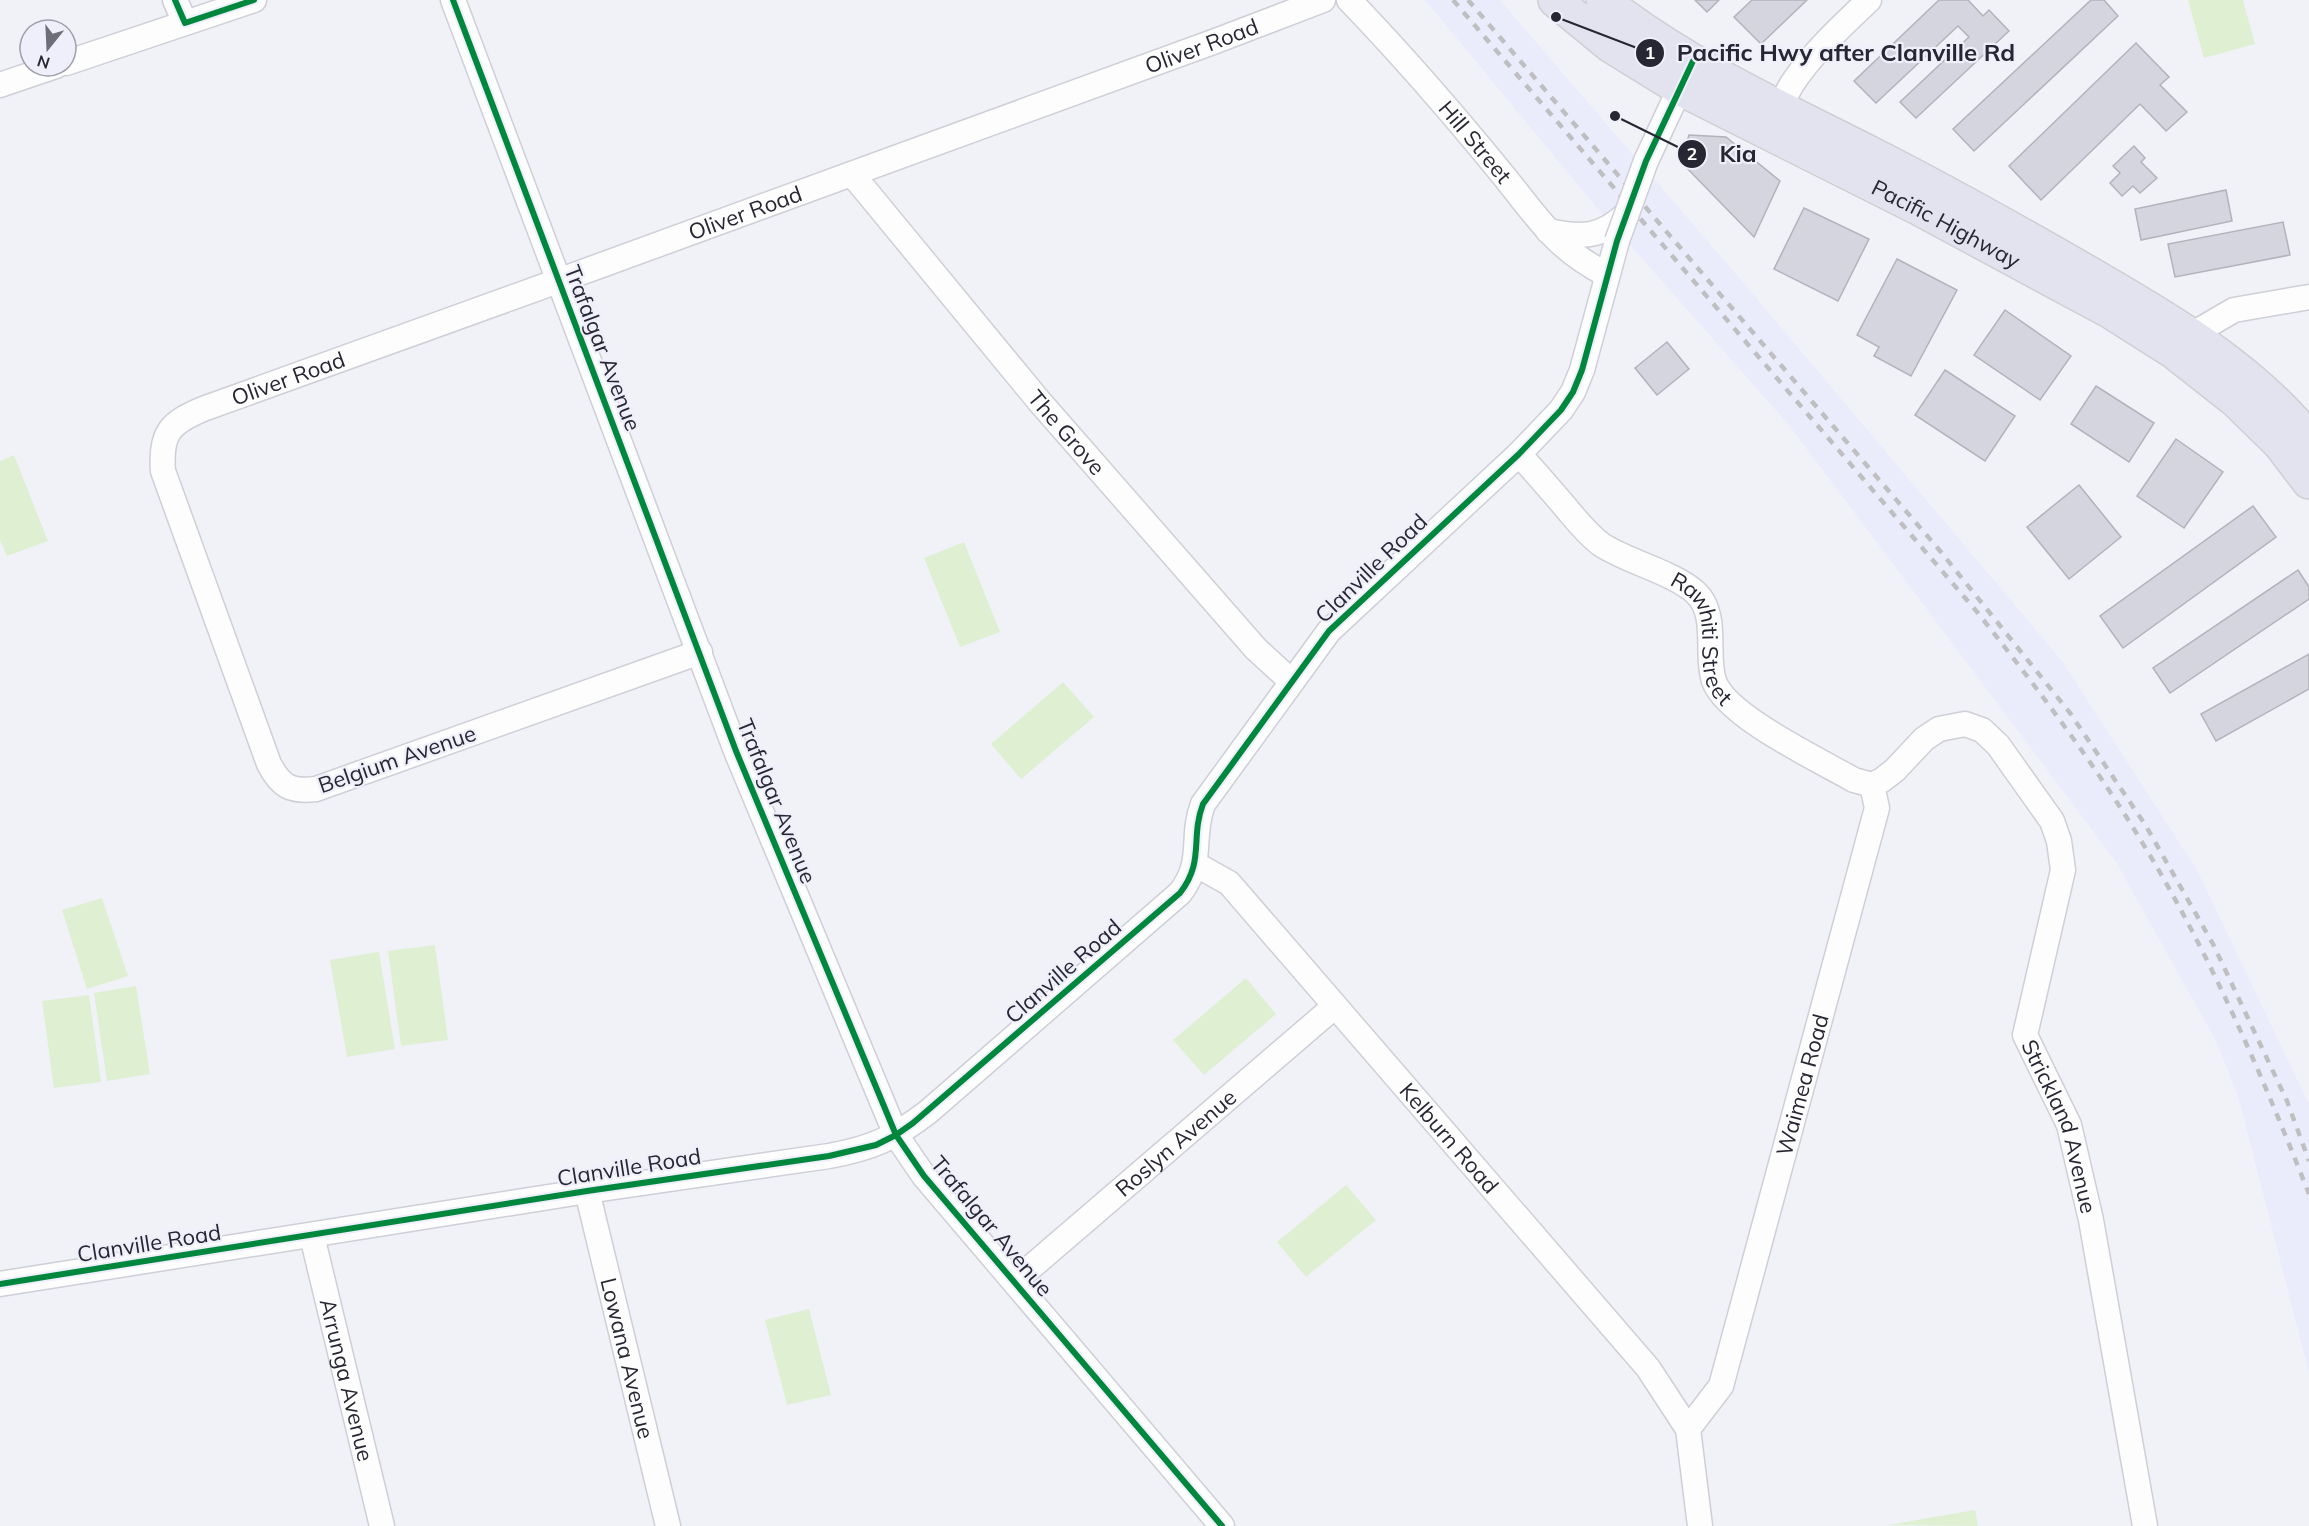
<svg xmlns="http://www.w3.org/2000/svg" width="2309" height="1526" font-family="Mulish,sans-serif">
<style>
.built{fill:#eaecfb}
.green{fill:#deefd2}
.building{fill:#d4d5de;stroke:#b2b3bb;stroke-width:1.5}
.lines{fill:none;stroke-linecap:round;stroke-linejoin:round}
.minor-casing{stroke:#cecfd7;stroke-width:27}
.highway-casing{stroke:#cfcfd4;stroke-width:36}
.minor{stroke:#fdfdfe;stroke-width:24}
.highway{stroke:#e3e3ef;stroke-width:33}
.rail{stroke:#bfbfc2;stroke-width:4.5;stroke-dasharray:8 8;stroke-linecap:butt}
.minor-bridge-casing{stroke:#cecfd7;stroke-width:27;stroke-linecap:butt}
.minor-bridge{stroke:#fdfdfe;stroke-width:24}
.cycleway-casing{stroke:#eeeffb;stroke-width:10}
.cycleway{stroke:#00873e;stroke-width:6}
.labels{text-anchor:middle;stroke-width:4.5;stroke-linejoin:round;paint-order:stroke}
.street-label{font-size:22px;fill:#262732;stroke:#eeeffb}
.leader{fill:none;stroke:#262732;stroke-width:2}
.callout-dot{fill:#262732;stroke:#eeeffb;stroke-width:2}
.mark-label{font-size:18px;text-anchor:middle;font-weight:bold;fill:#fff}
.callout-label{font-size:24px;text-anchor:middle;font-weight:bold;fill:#262732;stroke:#eeeffb;stroke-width:4.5;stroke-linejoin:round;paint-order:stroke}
</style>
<rect width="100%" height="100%" fill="#f1f2f8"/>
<path class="built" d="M 1425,0 L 1500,0 L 1747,287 L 2062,661 L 2197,870 L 2309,1104 L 2309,1373 L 2238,1096 L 2216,1041 L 2116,862 L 1788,424 L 1593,203 Z"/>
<path class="green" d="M 2188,0 L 2243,0 L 2255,44 L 2204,58 Z
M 14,455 L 48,541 L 7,556 L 0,540 L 0,461 Z
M 964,542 L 1000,632 L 960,647 L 924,558 Z
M 1063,682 L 1094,717 L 1021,779 L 991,744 Z
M 102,898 L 128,976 L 87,989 L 62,910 Z
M 435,945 L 448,1040 L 401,1046 L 388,951 Z
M 379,952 L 395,1049 L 347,1057 L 330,960 Z
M 1246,978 L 1276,1014 L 1204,1075 L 1173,1040 Z
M 136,986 L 150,1074 L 107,1081 L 94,993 Z
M 89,995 L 101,1082 L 54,1088 L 42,1001 Z
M 1346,1185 L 1376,1220 L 1306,1277 L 1277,1242 Z
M 809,1309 L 831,1395 L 787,1405 L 765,1320 Z
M 1975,1510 L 1978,1526 L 1888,1525 Z"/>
<path class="building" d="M 1695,0 L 1719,0 L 1707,12 Z
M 1752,0 L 1807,0 L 1761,44 L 1734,17 Z
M 1939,0 L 1968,0 L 1983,16 L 1989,10 L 2009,31 L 1916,118 L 1900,102 L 1969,37 L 1958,26 L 1876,103 L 1854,81 Z
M 2091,0 L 2104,0 L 2118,16 L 1974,151 L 1953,129 Z
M 2136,43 L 2169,77 L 2160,85 L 2187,112 L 2166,131 L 2140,104 L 2041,200 L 2009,166 Z
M 1689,135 L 1726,137 L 1780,181 L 1754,237 L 1681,162 Z
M 2134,146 L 2145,158 L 2141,162 L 2157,178 L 2140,193 L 2133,186 L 2122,196 L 2110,183 L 2120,173 L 2113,166 Z
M 2226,190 L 2232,221 L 2141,240 L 2135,209 Z
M 1804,208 L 1869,239 L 1838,301 L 1774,269 Z
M 2283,222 L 2290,255 L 2175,277 L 2168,244 Z
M 1897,259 L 1957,290 L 1911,376 L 1874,356 L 1879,347 L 1857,335 Z
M 2005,310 L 2071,356 L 2040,400 L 1974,355 Z
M 1667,342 L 1689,369 L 1657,395 L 1635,368 Z
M 1945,370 L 2015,416 L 1985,461 L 1915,415 Z
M 2096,386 L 2154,423 L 2129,462 L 2071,424 Z
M 2176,439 L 2223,472 L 2184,528 L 2137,496 Z
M 2079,485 L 2121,537 L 2069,579 L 2027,527 Z
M 2253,506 L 2276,537 L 2123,648 L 2100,616 Z
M 2298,570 L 2309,587 L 2309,599 L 2170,693 L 2153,668 Z
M 2309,654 L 2309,689 L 2216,741 L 2201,714 Z"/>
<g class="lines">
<g class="minor-casing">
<g id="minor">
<path d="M 175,0 L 185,23"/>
<path d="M 453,0 L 736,751 L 896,1135 L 924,1176 L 1222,1526"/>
<path id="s1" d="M 1349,0 C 1403,56 1454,115 1503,175 C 1539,219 1554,247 1607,275"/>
<path d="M 66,63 L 254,0"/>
<path d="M 0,85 L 56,66"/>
<path d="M 1773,122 C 1779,109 1785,96 1792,84 C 1813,52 1842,26 1869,0"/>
<path d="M 1646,161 L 1687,73"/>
<path id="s2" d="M 852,174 L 1039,401 L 1256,649 L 1291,681"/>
<path d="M 1548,231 C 1581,238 1602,238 1627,213"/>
<path d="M 2191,335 L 2234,310 L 2309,297"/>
<path id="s3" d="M 1519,454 C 1535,472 1551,490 1567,509 C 1578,522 1588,535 1602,545 C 1628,562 1675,573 1696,593 C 1719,615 1705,654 1714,681 C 1726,716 1819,760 1854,780 L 1872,785"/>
<path id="s4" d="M 700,652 L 316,789 C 291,792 281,787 269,764 L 163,471 C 160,433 170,423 203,409 L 569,277 L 1213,42 L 1323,0"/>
<path id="s5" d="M 1872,785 L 1882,780 L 1895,770 L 1924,739 L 1939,729 L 1965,724 L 1982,730 L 1998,745 L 2052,821 L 2059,841 L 2063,870 L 2025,1035 L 2069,1125 L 2091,1220 L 2145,1526"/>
<path id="s6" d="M 1195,864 L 1229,883 L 1648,1368 L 1688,1429"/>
<path id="s7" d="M 587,1191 L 668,1526"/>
<path id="s8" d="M 312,1236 L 382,1526"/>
<path id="s9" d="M 1015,1281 L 1335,1006"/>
<path d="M 0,1284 L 587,1191 L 829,1156 C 873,1148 894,1138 928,1112 L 1180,893 C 1205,861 1190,838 1203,804 L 1329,631 L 1519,454 L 1561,410 L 1573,392 L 1582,370 L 1617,241"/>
<path id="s10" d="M 1700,1526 L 1688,1429 L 1721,1386 L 1877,808 L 1872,785"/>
</g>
</g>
<g class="highway-casing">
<g id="highway">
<path id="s11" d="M 1555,0 L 1611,46 L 1679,88 L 1918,208 L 2111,312 L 2174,352 L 2235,400 L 2280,444 L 2309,482"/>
<path d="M 1603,0 C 1684,64 1779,107 1870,153 C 1949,193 2025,236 2101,280 C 2175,323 2255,371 2309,439"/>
</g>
</g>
<use href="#minor" class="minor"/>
<use href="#highway" class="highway"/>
<path class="rail" d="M 1453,0 L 1978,613 C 2034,684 2089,756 2137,834 C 2207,947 2260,1070 2309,1194
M 1468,0 L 1941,552 L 2070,713 L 2146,826 L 2213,944 L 2287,1101 L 2309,1161"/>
<g class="minor-bridge-casing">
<path id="minor-bridge" d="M 1617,241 L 1646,161"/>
</g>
<use href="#minor-bridge" class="minor-bridge"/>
<g class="cycleway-casing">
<path id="cycleway" d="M 175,0 L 185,23 L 254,0
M 453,0 L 736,751 L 896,1135 L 924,1176 L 1222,1526
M 0,1284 L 587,1191 L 829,1156 L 876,1145 L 896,1135 L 913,1123 L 1180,893 C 1205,861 1190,838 1203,804 L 1329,631 L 1519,454 L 1561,410 L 1573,392 L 1582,370 L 1617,241 L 1646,161 L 1693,61"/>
</g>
<use href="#cycleway" class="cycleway"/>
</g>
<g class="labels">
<g class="street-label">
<text dy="8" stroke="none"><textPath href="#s4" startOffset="1922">Oliver Road</textPath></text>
<text dy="8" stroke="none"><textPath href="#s1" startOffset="190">Hill Street</textPath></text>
<text dy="8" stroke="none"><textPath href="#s4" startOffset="1436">Oliver Road</textPath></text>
<text dy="8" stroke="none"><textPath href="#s11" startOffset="452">Pacific Highway</textPath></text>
<text transform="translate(603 348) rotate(69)" y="8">Trafalgar Avenue</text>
<text dy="8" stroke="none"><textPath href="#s4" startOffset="950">Oliver Road</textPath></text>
<text dy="8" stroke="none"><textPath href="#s2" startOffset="336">The Grove</textPath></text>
<text transform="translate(1371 568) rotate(-44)" y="8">Clanville Road</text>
<text dy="8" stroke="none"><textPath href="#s3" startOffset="274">Rawhiti Street</textPath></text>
<text transform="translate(397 759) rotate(-19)" y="8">Belgium Avenue</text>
<text transform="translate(777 801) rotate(68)" y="8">Trafalgar Avenue</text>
<text transform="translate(1063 971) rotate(-41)" y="8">Clanville Road</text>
<text dy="8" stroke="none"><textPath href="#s10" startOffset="464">Waimea Road</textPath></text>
<text dy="8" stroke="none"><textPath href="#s5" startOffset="566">Strickland Avenue</textPath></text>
<text dy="8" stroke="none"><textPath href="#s6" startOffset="376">Kelburn Road</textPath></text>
<text dy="8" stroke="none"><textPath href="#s9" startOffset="212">Roslyn Avenue</textPath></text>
<text transform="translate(629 1167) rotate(-9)" y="8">Clanville Road</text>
<text transform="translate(992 1226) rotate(50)" y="8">Trafalgar Avenue</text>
<text transform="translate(149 1243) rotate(-9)" y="8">Clanville Road</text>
<text dy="8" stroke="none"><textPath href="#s7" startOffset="172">Lowana Avenue</textPath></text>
<text dy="8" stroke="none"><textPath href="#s8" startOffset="148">Arrunga Avenue</textPath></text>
</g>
</g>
<path class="leader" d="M1556 17L1650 53M1615 116L1692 154"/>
<g class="callout-dot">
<circle cx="1556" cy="17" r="6"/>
<circle cx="1615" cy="116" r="6"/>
<circle cx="1650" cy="53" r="15"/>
<circle cx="1692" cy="154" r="15"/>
</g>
<g class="mark-label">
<text x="1650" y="59">1</text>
<text x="1692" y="160">2</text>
</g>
<g class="callout-label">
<text x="1846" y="61">Pacific Hwy after Clanville Rd</text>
<text x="1738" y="162">Kia</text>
</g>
<g transform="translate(48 48) rotate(198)"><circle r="28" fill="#eeeffb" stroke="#9e9fab" stroke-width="1.5"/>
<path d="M0-4.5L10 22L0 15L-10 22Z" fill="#6d6e77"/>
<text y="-9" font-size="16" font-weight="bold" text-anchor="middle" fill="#262732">N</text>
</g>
</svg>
